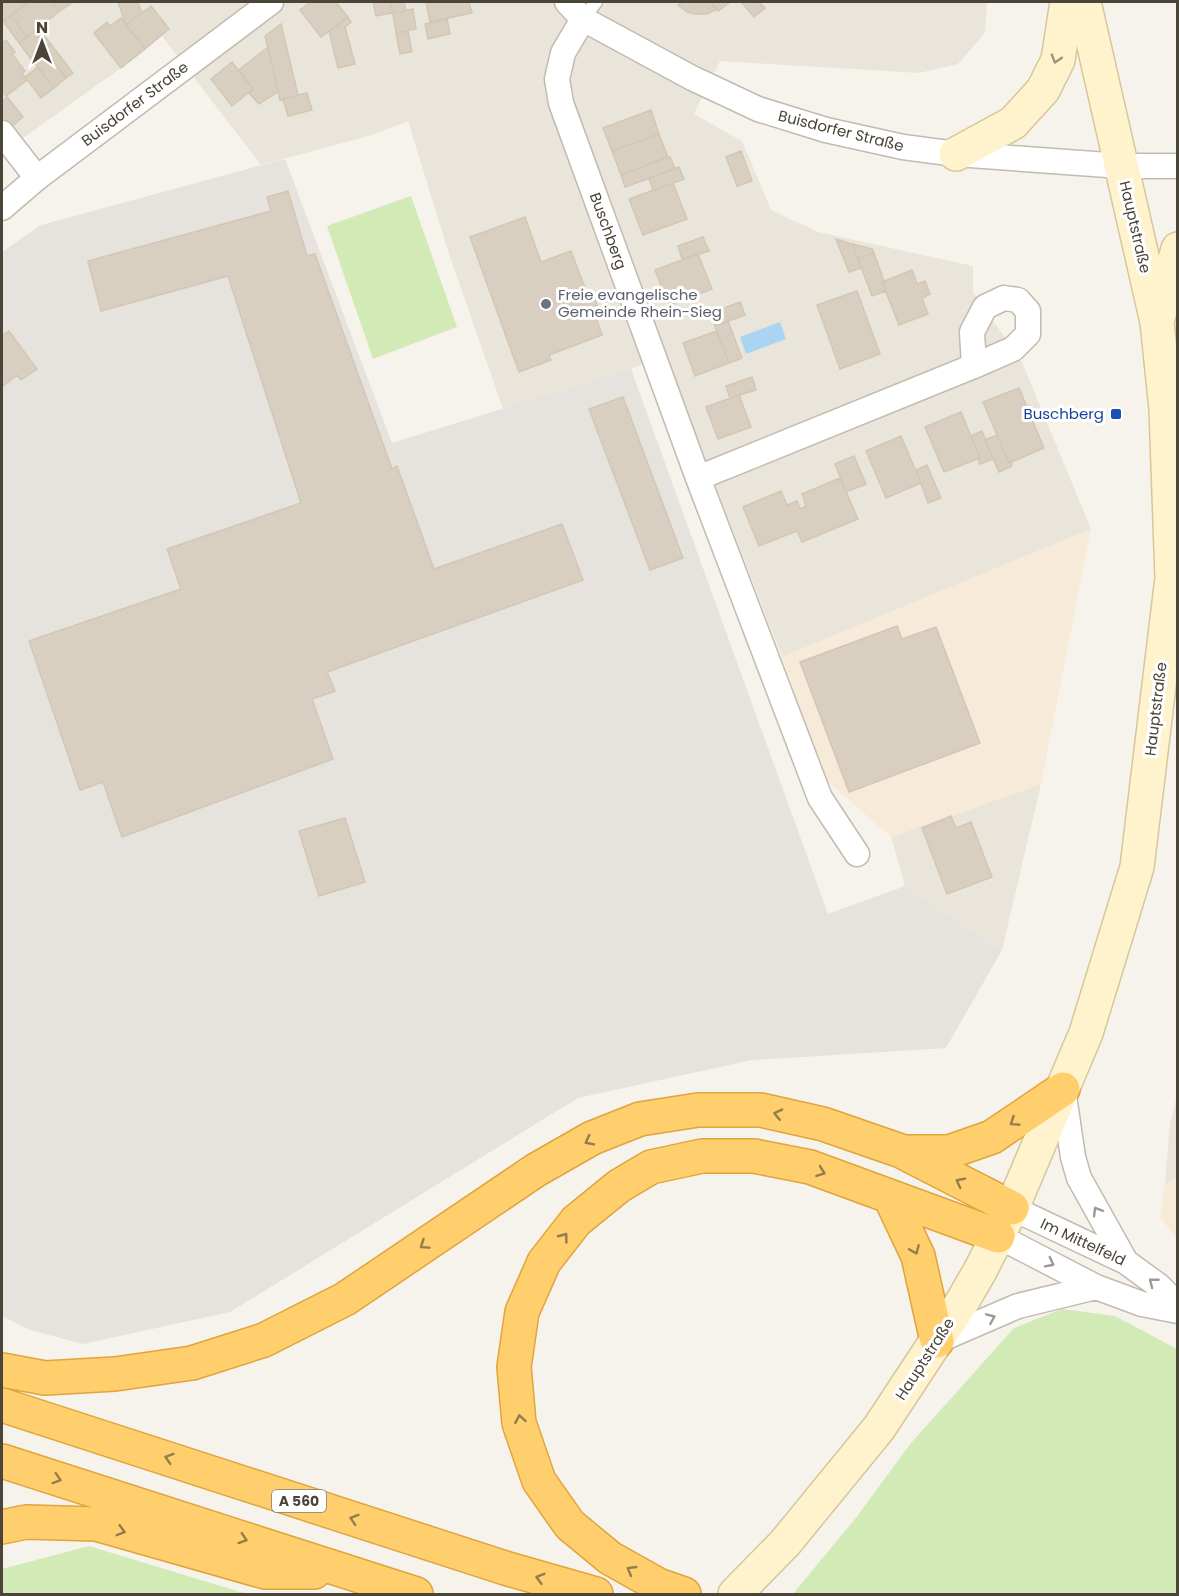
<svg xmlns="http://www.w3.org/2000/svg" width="1179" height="1596" font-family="Poppins,sans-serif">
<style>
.residential{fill:#eae5da}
.commercial{fill:#f7ead8}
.industrial{fill:#e6e2dd}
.green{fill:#d2eab5}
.water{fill:#a9d4f2}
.building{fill:#d8cfc1;stroke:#d3c7b4;stroke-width:1.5}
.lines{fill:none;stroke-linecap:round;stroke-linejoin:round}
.service-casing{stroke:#c2bbae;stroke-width:15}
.minor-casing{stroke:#c2bbae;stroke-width:27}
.secondary-casing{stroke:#d6c79b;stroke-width:36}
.motorway-casing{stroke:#e0a43c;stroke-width:36}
.service{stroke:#fff;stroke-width:12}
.minor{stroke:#fff;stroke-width:24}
.secondary{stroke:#fff3cd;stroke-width:33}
.motorway{stroke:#ffcf6e;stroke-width:33}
.oneway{stroke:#9c937c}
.oneway2{stroke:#937c4e}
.oneway3{stroke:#9c9892}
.worship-dot{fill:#6b7280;stroke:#fff;stroke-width:2}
.transit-dot{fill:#1a4fb4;stroke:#fff;stroke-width:2}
.labels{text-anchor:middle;stroke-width:6;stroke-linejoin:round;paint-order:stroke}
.shield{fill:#fff;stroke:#817c74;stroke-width:1.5}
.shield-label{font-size:14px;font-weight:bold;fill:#4b4439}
.street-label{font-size:15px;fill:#4b4439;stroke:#fff}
.worship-label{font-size:15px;fill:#5b616d;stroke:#fff;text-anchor:start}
.transit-label{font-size:15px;fill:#164399;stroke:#fff;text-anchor:end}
</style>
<rect width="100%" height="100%" fill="#f6f3ec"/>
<path class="residential" d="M 2,2 L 987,2 L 985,33 L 958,64 L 919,73 L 720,61 L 694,114 L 742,141 L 771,210 L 818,232 L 973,266 L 973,292 L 1022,362 L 1091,529 L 782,657 L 664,354 L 631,369 L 503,409 L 448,251 L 408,121 L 372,135 L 261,165 L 162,36 L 121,68 L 19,141 L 2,147 Z
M 1041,784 L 1002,950 L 905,886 L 891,837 Z
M 1177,1096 L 1177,1178 L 1165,1184 L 1170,1123 Z"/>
<path class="commercial" d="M 1091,529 L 1041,784 L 891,837 L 826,780 L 782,657 Z
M 1177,1178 L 1177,1239 L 1160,1217 L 1165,1184 Z"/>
<path class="industrial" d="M 285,159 L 392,443 L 631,369 L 828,914 L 905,886 L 1002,950 L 946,1048 L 752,1060 L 578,1098 L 230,1312 L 83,1344 L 30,1330 L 2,1316 L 2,252 L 41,225 Z"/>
<path class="green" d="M 411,196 L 457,327 L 373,359 L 327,226 Z
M 1062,1309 L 1115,1316 L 1177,1349 L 1177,1594 L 793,1594 L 855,1519 L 911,1443 L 1014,1328 Z
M 89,1546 L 247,1594 L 2,1594 L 2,1569 Z"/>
<path class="water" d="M 780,322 L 786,339 L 746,354 L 740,337 Z"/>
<path class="building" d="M 2,2 L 29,2 L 2,22 Z
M 29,2 L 52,2 L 60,11 L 27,37 L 11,15 Z
M 52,2 L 71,2 L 72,3 L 60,11 Z
M 118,2 L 138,2 L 142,13 L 126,25 Z
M 311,2 L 336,2 L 348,17 L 321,37 L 300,10 Z
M 373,2 L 390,2 L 393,13 L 376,16 Z
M 390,2 L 404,2 L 406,11 L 393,13 Z
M 426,2 L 469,2 L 472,13 L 430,22 Z
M 682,2 L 710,2 L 717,9 L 707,14 L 694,14 L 687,12 L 678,5 Z
M 710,2 L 730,2 L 718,11 Z
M 741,2 L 759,2 L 765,8 L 754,17 Z
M 151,6 L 169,29 L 145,49 L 126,25 Z
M 413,9 L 416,29 L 396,33 L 393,13 Z
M 11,15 L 27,37 L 19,43 L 3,21 Z
M 348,17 L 351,22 L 345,27 L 355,64 L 338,68 L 329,31 Z
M 121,18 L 145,49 L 121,68 L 94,33 L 107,22 L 110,26 Z
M 447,19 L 450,34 L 428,39 L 425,24 Z
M 281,24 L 298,95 L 280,100 L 265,36 Z
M 38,28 L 50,43 L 30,58 L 19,43 Z
M 408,31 L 412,52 L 400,54 L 396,33 Z
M 6,40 L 15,52 L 12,54 L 25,71 L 22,73 L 27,80 L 6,96 L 2,91 L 2,43 Z
M 50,43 L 73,73 L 66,78 L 43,48 Z
M 268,47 L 278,92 L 259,104 L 249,93 L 253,89 L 239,70 Z
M 43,48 L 66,78 L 54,88 L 30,58 Z
M 232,62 L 253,89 L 232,106 L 211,79 Z
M 38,67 L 54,88 L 41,98 L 25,77 Z
M 307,93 L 312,110 L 288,116 L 283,99 Z
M 7,97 L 23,117 L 9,129 L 2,119 L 2,102 Z
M 651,110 L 659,134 L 612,151 L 603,128 Z
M 659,134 L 668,157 L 621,175 L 612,151 Z
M 741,151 L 752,181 L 737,186 L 726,157 Z
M 668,157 L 670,157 L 675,169 L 625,187 L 621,175 Z
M 679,167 L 684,179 L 653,190 L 649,178 Z
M 673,183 L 687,219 L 643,235 L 629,199 Z
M 288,191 L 307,256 L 315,254 L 392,469 L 397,466 L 434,569 L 562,524 L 583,580 L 327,672 L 335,691 L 312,699 L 333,759 L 122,837 L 103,782 L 80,790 L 29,641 L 181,589 L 167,549 L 301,503 L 228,276 L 101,311 L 88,261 L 271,211 L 267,197 Z
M 525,217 L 541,262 L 571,251 L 587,293 L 592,291 L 601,316 L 596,318 L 602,335 L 549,355 L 551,360 L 519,372 L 470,237 Z
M 703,237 L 709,251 L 682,259 L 678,246 Z
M 836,239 L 852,244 L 861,268 L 849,272 Z
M 852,244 L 872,249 L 874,253 L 858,259 Z
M 874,253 L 884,281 L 882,282 L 886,291 L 872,296 L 858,259 Z
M 698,254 L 712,289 L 669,305 L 655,270 Z
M 912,270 L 917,284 L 925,281 L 930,294 L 922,298 L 928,314 L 899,325 L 882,282 Z
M 857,291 L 880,354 L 840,369 L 817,305 Z
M 740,302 L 745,315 L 715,326 L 711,313 Z
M 728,321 L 742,358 L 729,363 L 715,326 Z
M 9,331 L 37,369 L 21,380 L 17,375 L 2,387 L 2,336 Z
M 717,331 L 729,363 L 695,376 L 683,343 Z
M 752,377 L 756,390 L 730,398 L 726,386 Z
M 1019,388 L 1044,448 L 1009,463 L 983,402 Z
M 739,395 L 751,427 L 718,439 L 706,407 Z
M 623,397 L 683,558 L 650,570 L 589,409 Z
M 961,412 L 980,458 L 944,472 L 925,427 Z
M 982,431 L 993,459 L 980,464 L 978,458 L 980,458 L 971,436 Z
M 997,435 L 1009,463 L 1011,462 L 1012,466 L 999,472 L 985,440 Z
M 901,436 L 921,483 L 886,498 L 866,451 Z
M 854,456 L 866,484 L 846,492 L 835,464 Z
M 927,465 L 941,498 L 928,503 L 916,470 Z
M 840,478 L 858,519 L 802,542 L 797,531 L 759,546 L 743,507 L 781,491 L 787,505 L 797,501 L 800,509 L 806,506 L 802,494 Z
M 897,626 L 902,639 L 936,627 L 980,743 L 849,792 L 800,662 Z
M 951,816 L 956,828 L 971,822 L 992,877 L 947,894 L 922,828 Z
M 345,818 L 365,882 L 319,896 L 299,831 Z"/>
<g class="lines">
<g class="service-casing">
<path id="service" d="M 583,19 L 596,2"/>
</g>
<g class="minor-casing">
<path id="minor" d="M 567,2 L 583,19 L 692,78 L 758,109 L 826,130 L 903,147 L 956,154 L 1121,166 L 1178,166
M 583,19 L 563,53 L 557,79 L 561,103 L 698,478 L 820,798 L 857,854
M 2,133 L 37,178
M 2,208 L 37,178 L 271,2
M 698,478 L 974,366 L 1013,349 L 1028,334 L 1028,311 L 1018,300 L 1004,298 L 985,307 L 972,332 L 974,366
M 1063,1089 L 1073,1157 L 1079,1178 L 1126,1262
M 1012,1208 L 1126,1262 L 1159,1286 L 1178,1305
M 998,1236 L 1096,1287 L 1142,1304 L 1178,1311
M 937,1341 L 1018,1306 L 1096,1287"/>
</g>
<g class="secondary-casing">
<path id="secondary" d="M 956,154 L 1013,123 L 1043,90 L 1058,60 L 1067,2
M 1158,318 L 1178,249
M 735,1594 L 785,1543 L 879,1428 L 962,1302 L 980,1271 L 1012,1208 L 1086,1033 L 1137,867 L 1172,578 L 1166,409 L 1157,322 L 1084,2"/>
</g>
<g class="motorway-casing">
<path id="motorway" d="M 908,1152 L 949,1152 L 992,1137 L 1063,1089
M 890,1197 L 918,1256 L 937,1341
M 2,1370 L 45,1378 L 115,1374 L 192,1363 L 264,1340 L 345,1299 L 536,1170 L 592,1138 L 640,1119 L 698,1110 L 761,1110 L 823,1124 L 901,1151 L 1012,1208
M 2,1405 L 505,1568 L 596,1594
M 2,1461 L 416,1594
M 2,1527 L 26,1522 L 96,1524 L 265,1572 L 314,1572
M 684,1594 L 658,1585 L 610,1558 L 570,1525 L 539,1481 L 519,1423 L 514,1367 L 522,1312 L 544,1262 L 576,1221 L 619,1186 L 651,1167 L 702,1156 L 754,1156 L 810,1167 L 998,1236"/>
</g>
<use href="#service" class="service"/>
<use href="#minor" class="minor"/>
<use href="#secondary" class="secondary"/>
<use href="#motorway" class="motorway"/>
</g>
<defs><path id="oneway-chevron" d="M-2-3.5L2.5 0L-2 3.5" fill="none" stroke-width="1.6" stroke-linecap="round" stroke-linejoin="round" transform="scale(1.5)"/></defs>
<use class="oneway" href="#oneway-chevron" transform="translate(1056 59) rotate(107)"/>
<g class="oneway2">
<use href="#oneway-chevron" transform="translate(778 1114) rotate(-167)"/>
<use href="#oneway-chevron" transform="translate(1014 1122) rotate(146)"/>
<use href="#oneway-chevron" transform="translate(589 1141) rotate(153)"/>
<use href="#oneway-chevron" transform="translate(821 1172) rotate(20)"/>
<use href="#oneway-chevron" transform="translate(960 1182) rotate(-153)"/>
<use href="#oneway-chevron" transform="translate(564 1237) rotate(-53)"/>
<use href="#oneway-chevron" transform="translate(424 1245) rotate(146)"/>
<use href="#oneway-chevron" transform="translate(915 1250) rotate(67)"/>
<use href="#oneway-chevron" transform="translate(520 1419) rotate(-100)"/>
<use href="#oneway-chevron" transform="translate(169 1458) rotate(-162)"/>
<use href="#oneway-chevron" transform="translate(57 1479) rotate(18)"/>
<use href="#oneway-chevron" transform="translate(354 1519) rotate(-162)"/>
<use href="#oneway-chevron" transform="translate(121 1531) rotate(16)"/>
<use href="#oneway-chevron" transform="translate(243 1539) rotate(18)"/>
<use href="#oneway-chevron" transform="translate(631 1570) rotate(-150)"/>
<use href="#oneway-chevron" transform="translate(540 1578) rotate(-164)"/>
</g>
<g class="oneway3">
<use href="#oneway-chevron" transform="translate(1097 1211) rotate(-121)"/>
<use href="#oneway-chevron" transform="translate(1050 1263) rotate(27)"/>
<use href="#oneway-chevron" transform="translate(1153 1282) rotate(-142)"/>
<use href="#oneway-chevron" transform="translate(991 1318) rotate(-23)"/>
</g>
<circle class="worship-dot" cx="546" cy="304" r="6"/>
<rect class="transit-dot" x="1110" y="408" width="12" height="12" rx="3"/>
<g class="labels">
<rect class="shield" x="272" y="1490" width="54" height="22" rx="4.5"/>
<g class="shield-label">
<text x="299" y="1506">A 560</text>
</g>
<g class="street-label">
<text transform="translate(135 104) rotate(-37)" y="5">Buisdorfer Straße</text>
<text transform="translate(841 131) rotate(14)" y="5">Buisdorfer Straße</text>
<text transform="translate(1135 227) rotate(77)" y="5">Hauptstraße</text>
<text transform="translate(608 231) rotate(70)" y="5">Buschberg</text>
<text transform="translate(1156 709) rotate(-83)" y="5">Hauptstraße</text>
<text transform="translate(1083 1242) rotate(25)" y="5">Im Mittelfeld</text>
<text transform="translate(925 1359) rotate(-57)" y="5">Hauptstraße</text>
</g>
<g class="worship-label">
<text x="558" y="300">Freie evangelische<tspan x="558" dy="17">Gemeinde Rhein-Sieg</tspan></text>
</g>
<g class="transit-label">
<text x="1104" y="419">Buschberg</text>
</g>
</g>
<rect width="1179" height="1596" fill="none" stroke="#4b4439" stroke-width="6"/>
<g transform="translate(42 42)" stroke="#ffffff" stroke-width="4.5" paint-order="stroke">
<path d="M0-4.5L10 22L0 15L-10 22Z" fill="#4b4439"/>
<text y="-9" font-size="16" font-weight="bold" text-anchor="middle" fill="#4b4439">N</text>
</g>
</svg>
